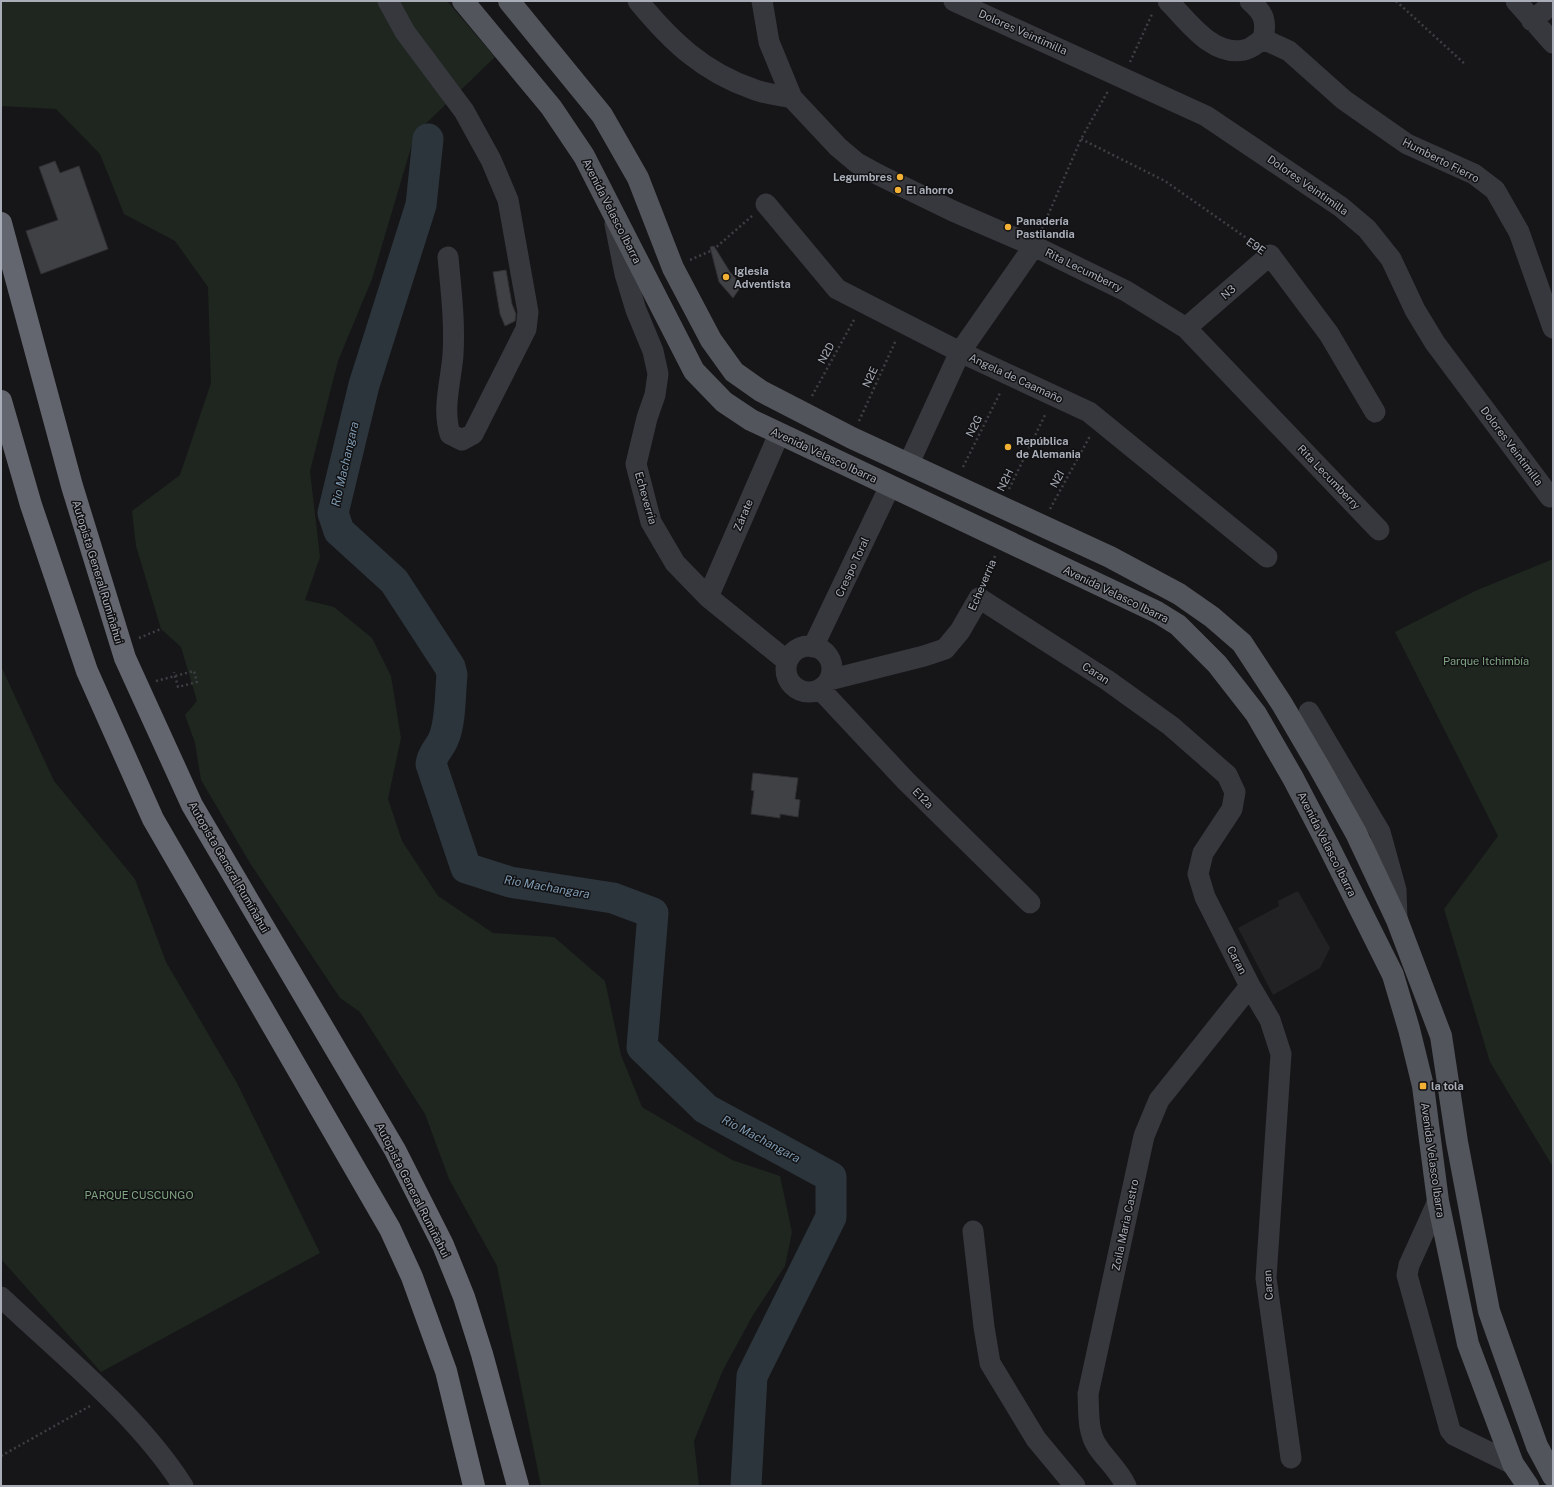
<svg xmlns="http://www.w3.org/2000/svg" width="1554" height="1487" font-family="'Public Sans',sans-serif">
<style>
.built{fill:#222225}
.green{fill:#1e261f}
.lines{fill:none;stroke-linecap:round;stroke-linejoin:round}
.river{stroke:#2c353c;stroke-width:31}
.building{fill:#404145;stroke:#303034}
.path{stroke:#3d3f44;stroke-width:2.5;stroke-dasharray:2 3;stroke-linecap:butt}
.minor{stroke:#37383d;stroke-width:21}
.major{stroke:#53555c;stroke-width:22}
.highway{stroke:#63666e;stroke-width:22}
.poi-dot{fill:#f2b134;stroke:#111113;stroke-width:1.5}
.labels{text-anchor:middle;stroke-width:3;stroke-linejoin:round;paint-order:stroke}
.street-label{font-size:11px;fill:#a8adb8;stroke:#111113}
.poi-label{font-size:11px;font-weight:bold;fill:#a8adb8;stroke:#111113;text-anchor:start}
.park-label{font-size:11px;fill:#7fa381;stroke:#111113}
.water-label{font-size:12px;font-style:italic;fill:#7f9bb3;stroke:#111113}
</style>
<rect width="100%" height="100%" fill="#161618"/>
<path class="built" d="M 1298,891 L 1330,948 L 1320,968 L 1273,995 L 1238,928 L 1279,906 L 1278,901 Z"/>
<path class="green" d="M 1,1 L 447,1 L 495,57 L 415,134 L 372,279 L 338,361 L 310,471 L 320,557 L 305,600 L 334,607 L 372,638 L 391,676 L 401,738 L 388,799 L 402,841 L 438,896 L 493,933 L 554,937 L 605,981 L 621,1055 L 642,1107 L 732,1160 L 780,1176 L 792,1232 L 785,1266 L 753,1315 L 723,1370 L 694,1441 L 699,1486 L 541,1486 L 497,1266 L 449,1179 L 425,1114 L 360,1012 L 340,998 L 250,863 L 201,780 L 195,743 L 185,715 L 197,701 L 181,647 L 161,629 L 136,546 L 132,511 L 180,475 L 211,383 L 208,287 L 175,241 L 124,214 L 100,154 L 56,109 L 1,106 Z
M 1553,559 L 1553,1167 L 1490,1062 L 1444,909 L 1498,836 L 1395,632 L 1475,591 Z
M 1,666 L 54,781 L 135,879 L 166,962 L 237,1083 L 320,1253 L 101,1372 L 1,1259 Z"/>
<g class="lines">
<path class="river" d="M 428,139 L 421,205 L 364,385 L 333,513 L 339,531 L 394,581 L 450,667 L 452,675 C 450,694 451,723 443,740 C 439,749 432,754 431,764 L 466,868 L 510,882 L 613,898 L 653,913 L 642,1047 L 706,1109 L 831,1177 L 831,1217 L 752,1376 L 746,1486"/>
</g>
<path class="building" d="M 55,161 L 60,173 L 79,166 L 108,249 L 41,274 L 26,231 L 58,220 L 39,167 Z
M 714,246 L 730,272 L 742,285 L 733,298 L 719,282 L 710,247 Z
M 506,270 L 512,304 L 516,314 L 515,321 L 505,326 L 500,314 L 493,272 Z
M 753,773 L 798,778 L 795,799 L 800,800 L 798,817 L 780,814 L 780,818 L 751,814 L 754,791 L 751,790 Z"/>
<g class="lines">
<path class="path" d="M 1396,1 L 1466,65
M 1130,62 L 1153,12
M 1081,139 L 1165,181 L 1255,244
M 1042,229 L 1081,139 L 1108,91
M 690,260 L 713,250 L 752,216
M 812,396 L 855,318
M 859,421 L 896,340
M 963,467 L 1001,391
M 1009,489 L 1046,413
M 1050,509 L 1090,436
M 985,581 L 995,556
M 139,638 L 161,629
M 156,681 L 194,671 L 197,682 L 178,687 L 174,672
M 1,1456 L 90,1406"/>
<path class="minor" d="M 388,1 L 405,32 L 464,111 L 491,160 L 508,200 L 528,312 L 526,329 L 473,434 L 462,440 L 450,434 C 442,408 451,381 453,355 C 455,321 451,290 448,257
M 638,1 C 671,41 703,72 753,89 C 765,94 779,95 792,98
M 762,1 L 769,42 L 792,98 L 838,147 L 857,163 L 879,175 L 953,211 L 1034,246 L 1126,291 L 1186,328 L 1379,530
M 954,1 L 1206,116 L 1341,207 L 1367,229 L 1391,259 L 1415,310 L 1435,343 L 1550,497
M 1168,1 C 1187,20 1212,57 1244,50 C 1251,49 1257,43 1263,39
M 1250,1 C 1264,13 1267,21 1263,39
M 1516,1 L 1553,43
M 1532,21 L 1553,3
M 1263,39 L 1289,51 L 1344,100 L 1407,144 L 1474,174 L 1495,190 L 1519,232 L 1553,328
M 766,204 L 837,289 L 960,352 L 1089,412 L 1267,557
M 615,224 L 625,274 L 636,310 L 653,351 L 658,374 L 655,395 L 647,418 L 636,464 L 651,522 L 675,563 L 708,597 L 787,661
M 1186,328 L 1270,255 L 1329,334 L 1375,412
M 909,463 L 960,352 L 1034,246
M 708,597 L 779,434
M786 669a23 23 0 1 1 46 0a23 23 0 1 1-46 0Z
M 813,647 L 890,486
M 829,680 L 924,656 L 945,649 L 960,631 L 979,598 L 1107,680 L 1171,726 L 1227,775 L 1235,792 L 1232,809 L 1203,853 L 1198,874 L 1205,897 L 1250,986 L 1270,1020 L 1281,1054 L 1266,1278 L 1291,1458
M 820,689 L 906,781 L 1030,903
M 1309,712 L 1380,832 L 1396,890 L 1397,919
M 1438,1201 L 1409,1265 L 1407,1275 L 1450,1430 L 1454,1435 L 1513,1464
M 973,1231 L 984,1327 L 990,1363 L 1036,1439 L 1075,1486
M 1,1297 C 62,1355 138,1415 183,1486
M 1126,1486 C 1119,1470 1106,1460 1097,1446 C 1087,1431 1089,1410 1088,1394 L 1144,1136 L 1159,1100 L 1250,986"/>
<path class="major" d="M 463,1 L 551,107 L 584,156 L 694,371 L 724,402 L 751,420 L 1157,612 L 1178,625 L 1217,664 L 1256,714 L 1293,778 L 1328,845 L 1393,975 L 1409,1029 L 1423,1086 L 1438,1201 L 1468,1344 L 1513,1464 L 1528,1486
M 509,1 L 602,115 L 638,178 L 673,268 L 711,340 L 734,372 L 761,391 L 852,438 L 1110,557 L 1179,594 L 1212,617 L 1242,643 L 1282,704 L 1319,767 L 1356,833 L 1397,920 L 1441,1036 L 1457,1142 L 1489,1311 L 1537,1446 L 1553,1476"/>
<path class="highway" d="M 1,223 L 72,486 L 125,658 L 192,805 L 395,1150 L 443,1245 L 464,1297 L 482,1354 L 518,1486
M 1,401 L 31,505 L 87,671 L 153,819 L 390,1229 L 412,1277 L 446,1371 L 474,1486"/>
</g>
<g class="poi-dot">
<circle cx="900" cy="177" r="4"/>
<circle cx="898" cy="190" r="4"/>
<circle cx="1008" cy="227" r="4"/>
<circle cx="726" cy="277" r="4"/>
<circle cx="1008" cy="447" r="4"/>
<rect x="1419" y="1082" width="8" height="8" rx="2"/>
</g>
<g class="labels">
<g class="street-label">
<text transform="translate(1023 32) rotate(24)" y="4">Dolores Veintimilla</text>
<text transform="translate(1441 160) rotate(27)" y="4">Humberto Fierro</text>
<text transform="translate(1308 185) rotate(35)" y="4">Dolores Veintimilla</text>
<text transform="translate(612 211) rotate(63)" y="4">Avenida Velasco Ibarra</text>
<text transform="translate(1256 246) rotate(35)" y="4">E9E</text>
<text transform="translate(1084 270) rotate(26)" y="4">Rita Lecumberry</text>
<text transform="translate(1228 292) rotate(-41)" y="4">N3</text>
<text transform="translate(826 353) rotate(-61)" y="4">N2D</text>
<text transform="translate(870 377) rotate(-65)" y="4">N2E</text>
<text transform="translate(1016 378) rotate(25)" y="4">Angela de Caamaño</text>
<text transform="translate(974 426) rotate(-63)" y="4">N2G</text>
<text transform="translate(1512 446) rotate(53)" y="4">Dolores Veintimilla</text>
<text transform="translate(824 455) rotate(25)" y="4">Avenida Velasco Ibarra</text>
<text transform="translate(1329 477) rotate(46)" y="4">Rita Lecumberry</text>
<text transform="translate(1057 479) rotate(-61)" y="4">N2I</text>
<text transform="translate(1005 480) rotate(-64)" y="4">N2H</text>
<text transform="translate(646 498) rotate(74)" y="4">Echeverria</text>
<text transform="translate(743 515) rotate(-67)" y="4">Zárate</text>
<text transform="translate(852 567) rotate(-65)" y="4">Crespo Toral</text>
<text transform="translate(98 572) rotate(73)" y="4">Autopista General Rumiñahui</text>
<text transform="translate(982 585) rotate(-67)" y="4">Echeverria</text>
<text transform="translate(1116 594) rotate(26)" y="4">Avenida Velasco Ibarra</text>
<text transform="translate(1096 673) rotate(33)" y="4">Caran</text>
<text transform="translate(923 798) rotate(45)" y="4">E12a</text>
<text transform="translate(1327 844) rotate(63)" y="4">Avenida Velasco Ibarra</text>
<text transform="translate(229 867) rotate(60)" y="4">Autopista General Rumiñahui</text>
<text transform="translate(1237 960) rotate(63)" y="4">Caran</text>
<text transform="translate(1433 1160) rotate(82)" y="4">Avenida Velasco Ibarra</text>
<text transform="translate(413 1190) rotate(63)" y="4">Autopista General Rumiñahui</text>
<text transform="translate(1125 1225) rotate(-78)" y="4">Zoila Maria Castro</text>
<text transform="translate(1268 1285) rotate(-94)" y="4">Caran</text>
</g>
<g class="poi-label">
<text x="892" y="181" text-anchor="end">Legumbres</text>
<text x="906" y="194">El ahorro</text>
<text x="1016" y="225">Panadería<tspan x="1016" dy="13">Pastilandia</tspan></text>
<text x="734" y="275">Iglesia<tspan x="734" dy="13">Adventista</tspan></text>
<text x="1016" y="445">República<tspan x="1016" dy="13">de Alemania</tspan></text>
<text x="1431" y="1090">la tola</text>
</g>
<g class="park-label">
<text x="1486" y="665">Parque Itchimbía</text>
<text x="139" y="1199">PARQUE CUSCUNGO</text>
</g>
<g class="water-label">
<text transform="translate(345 464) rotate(-77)" y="4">Rio Machangara</text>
<text transform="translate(547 887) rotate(10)" y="4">Rio Machangara</text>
<text transform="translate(761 1139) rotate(28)" y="4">Rio Machangara</text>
</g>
</g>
<rect width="1554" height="1487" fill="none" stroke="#a8adb8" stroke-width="4"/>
</svg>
